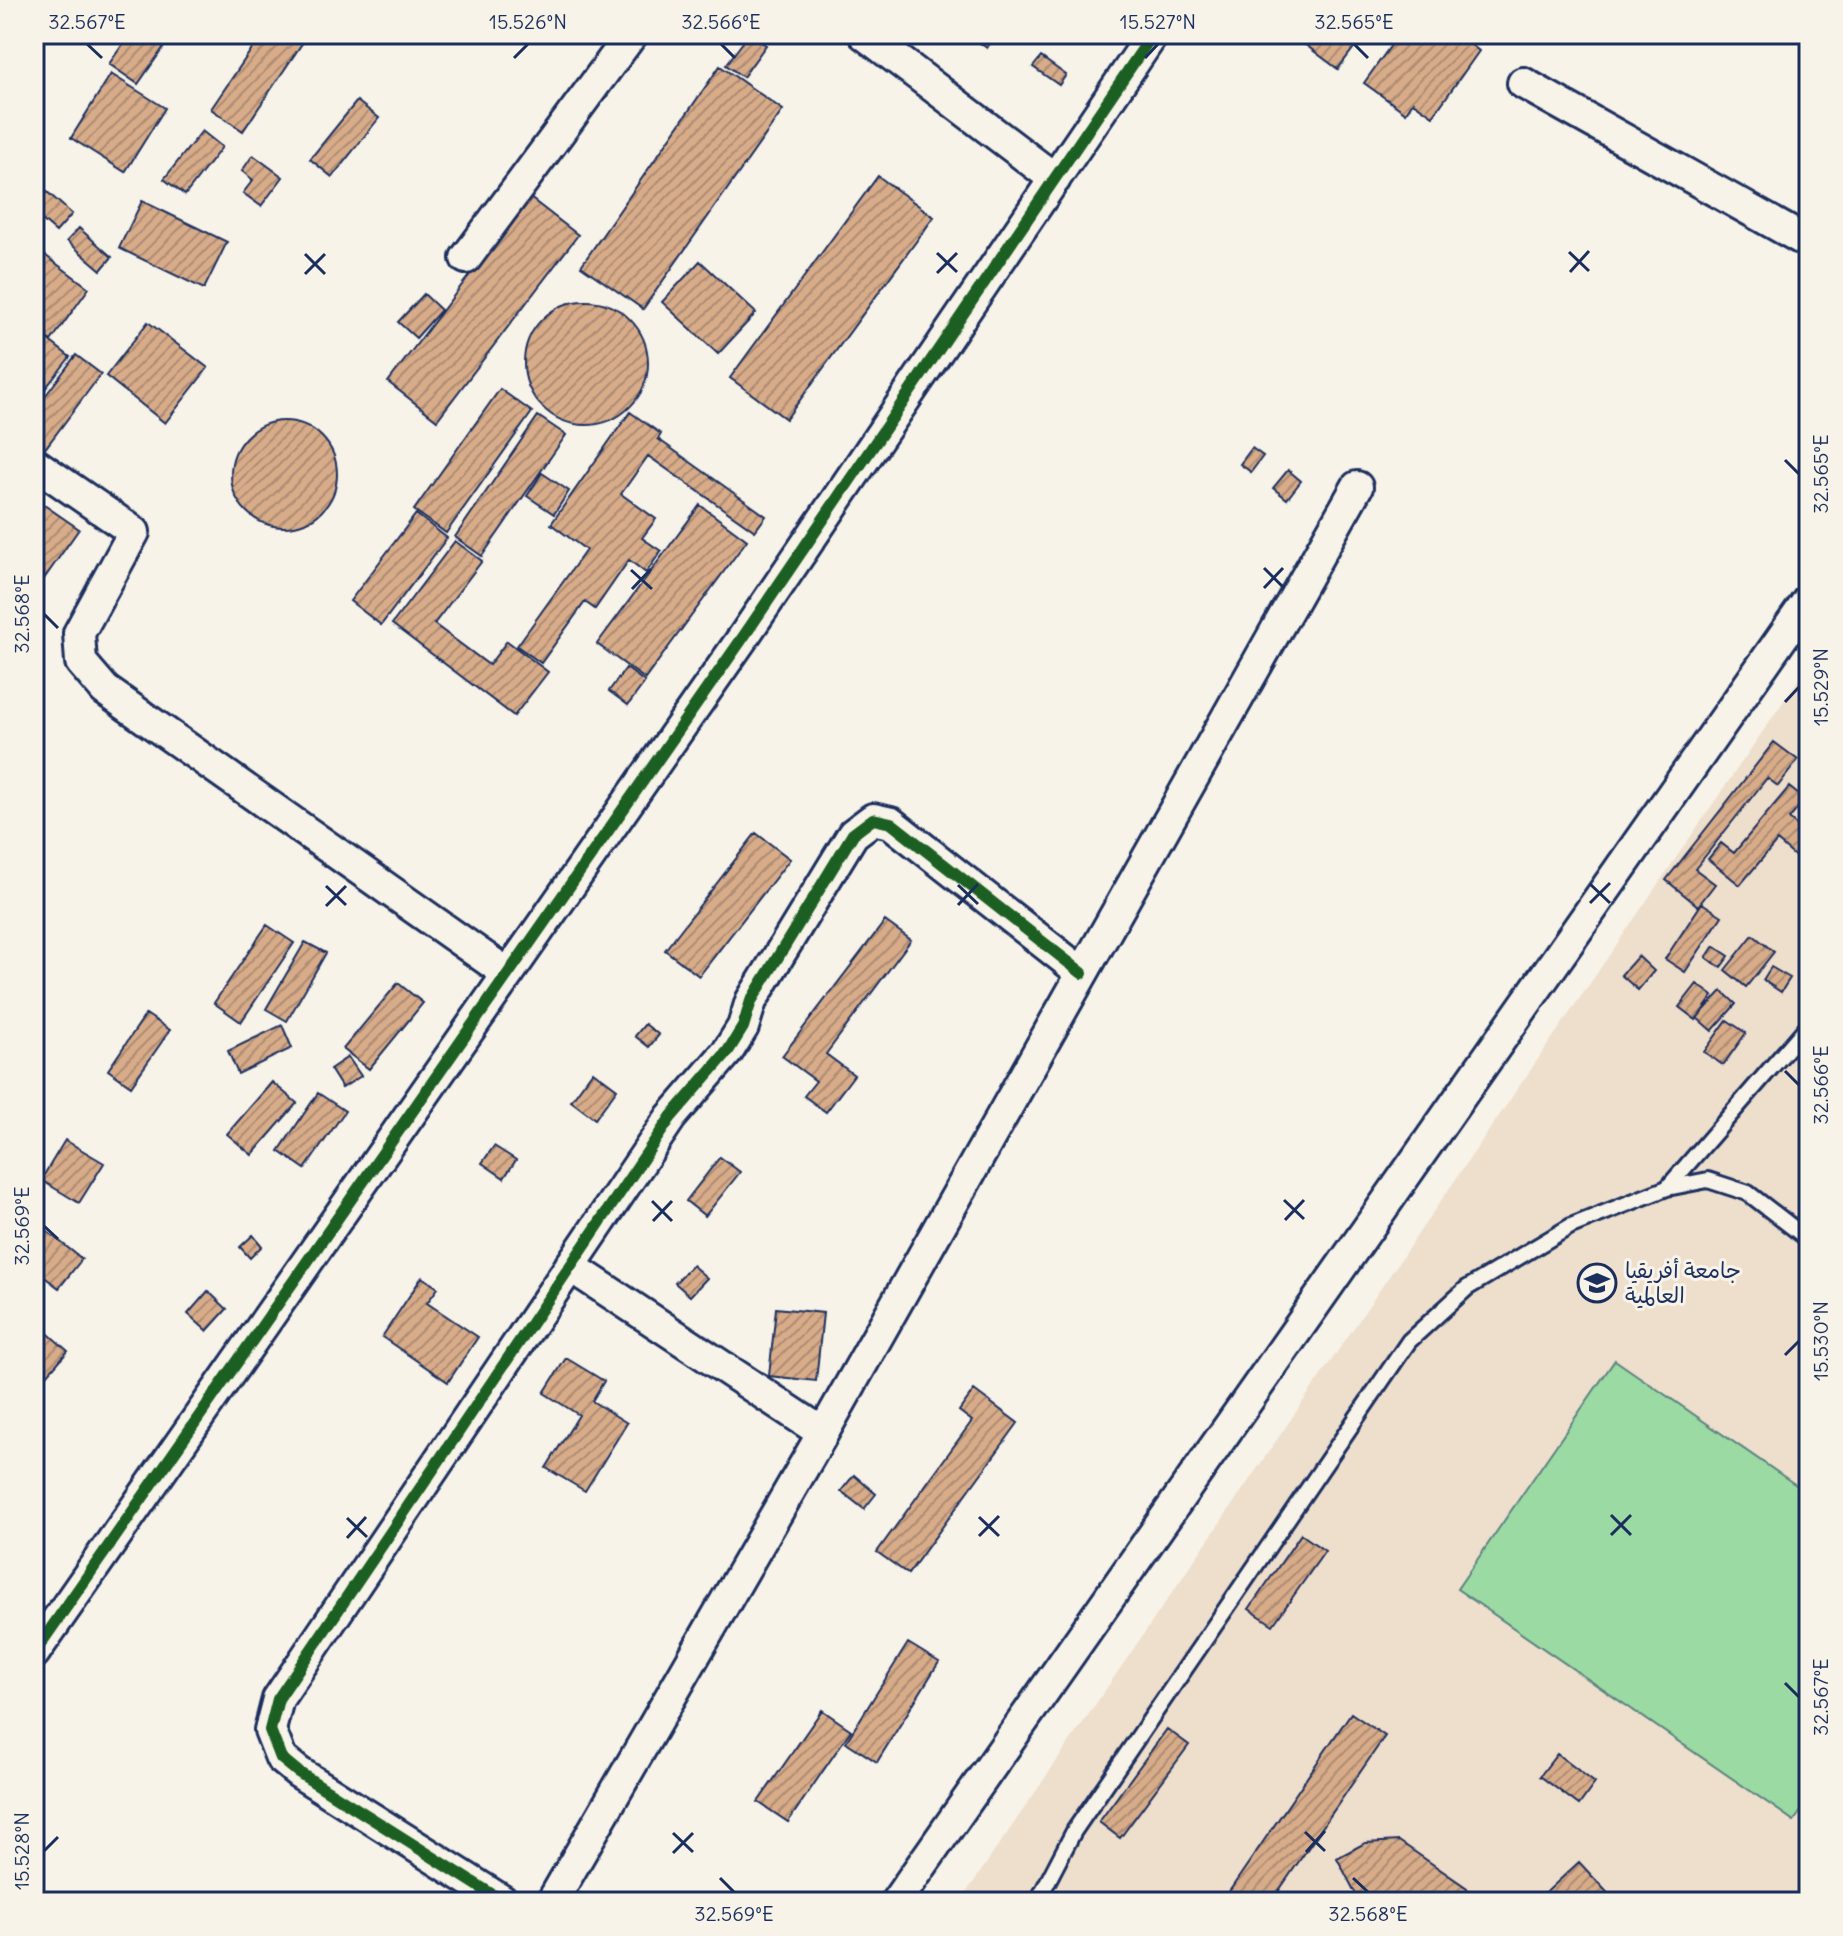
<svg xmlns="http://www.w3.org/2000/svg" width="1843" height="1936" font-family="Delius,'Playpen Sans Arabic',sans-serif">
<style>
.built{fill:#eedecc}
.park{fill:#9cdaa3;stroke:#5c8480;stroke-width:2}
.building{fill:url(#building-hatch);stroke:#1b2f5e;stroke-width:2}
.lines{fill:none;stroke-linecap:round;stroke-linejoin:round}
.lane-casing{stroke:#1b2f5e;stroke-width:20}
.street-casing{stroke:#1b2f5e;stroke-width:36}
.lane{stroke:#f7f3e8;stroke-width:14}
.street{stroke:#f7f3e8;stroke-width:30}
.cycleway-casing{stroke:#f7f3e8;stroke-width:17}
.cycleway{stroke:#1b5e20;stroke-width:12}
.ticks{fill:none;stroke:#1b2f5e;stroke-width:3}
.labels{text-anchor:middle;stroke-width:6;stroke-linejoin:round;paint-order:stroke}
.poi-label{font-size:22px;fill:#1b2f5e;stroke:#f7f3e8;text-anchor:start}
.neatline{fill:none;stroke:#1b2f5e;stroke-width:3}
.ticks-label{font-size:20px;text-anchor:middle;fill:#1b2f5e}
</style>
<defs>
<pattern id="building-hatch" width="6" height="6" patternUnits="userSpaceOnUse" patternTransform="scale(2)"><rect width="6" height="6" fill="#d8ac89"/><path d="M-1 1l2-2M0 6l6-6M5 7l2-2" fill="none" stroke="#ae8c73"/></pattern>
</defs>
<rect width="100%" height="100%" fill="#f7f3e8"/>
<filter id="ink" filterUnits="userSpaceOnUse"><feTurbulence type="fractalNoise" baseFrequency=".0125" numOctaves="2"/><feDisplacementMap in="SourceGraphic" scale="16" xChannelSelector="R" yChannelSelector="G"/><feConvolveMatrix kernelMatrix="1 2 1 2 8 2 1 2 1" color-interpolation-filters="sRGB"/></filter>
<g filter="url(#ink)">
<path class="built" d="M 1809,664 L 1809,1902 L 960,1902 Z"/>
<path class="park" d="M 1615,1360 L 1809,1494 L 1809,1800 L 1794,1821 L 1457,1589 Z"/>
<path class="building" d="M 130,34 L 173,34 L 138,84 L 109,64 Z
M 262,34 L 298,34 L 305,39 L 243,131 L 211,109 Z
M 749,34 L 766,45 L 743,77 L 726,65 Z
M 967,34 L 996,34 L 987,48 Z
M 1309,34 L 1364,34 L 1338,69 L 1303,43 Z
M 1399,34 L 1457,34 L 1479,51 L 1433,116 L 1413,102 L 1406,113 L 1364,83 Z
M 1041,57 L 1066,75 L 1059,85 L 1033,67 Z
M 720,66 L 783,110 L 643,309 L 581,266 Z
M 111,74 L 165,108 L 125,172 L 71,138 Z
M 357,101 L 379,118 L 332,177 L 310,159 Z
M 202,131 L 222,147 L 185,195 L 164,179 Z
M 253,155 L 283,177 L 261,206 L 243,193 L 253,180 L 242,171 Z
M 878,176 L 934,217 L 786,419 L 730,378 Z
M 34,180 L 72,214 L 56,232 L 34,213 Z
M 529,197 L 578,235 L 437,420 L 388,382 Z
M 142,201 L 227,242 L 204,289 L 119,248 Z
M 79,228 L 112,257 L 101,270 L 67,241 Z
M 34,247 L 89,288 L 51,341 L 34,329 Z
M 700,261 L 756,313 L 718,354 L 662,302 Z
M 424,294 L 441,310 L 416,338 L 398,322 Z
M524 363a62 62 0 1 1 124 0a62 62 0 1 1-124 0Z
M 148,322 L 208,368 L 165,423 L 106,376 Z
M 38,332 L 70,357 L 34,403 L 34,337 Z
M 76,355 L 101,374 L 41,454 L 34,449 L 34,411 Z
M 500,389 L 532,412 L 446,533 L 414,510 Z
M 630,412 L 661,434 L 658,439 L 766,516 L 755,531 L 648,456 L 621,494 L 656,519 L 642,538 L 661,551 L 646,573 L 629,560 L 595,609 L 585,602 L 541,663 L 517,646 L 586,550 L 551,524 Z
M 538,416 L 566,435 L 482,556 L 455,537 Z
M231 474a53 53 0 1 1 106 0a53 53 0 1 1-106 0Z
M 1252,448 L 1263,456 L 1251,472 L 1240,464 Z
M 1288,470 L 1301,481 L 1287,499 L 1273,488 Z
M 542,473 L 569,491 L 554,514 L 527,496 Z
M 34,498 L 79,529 L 34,593 Z
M 700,505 L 747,540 L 645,679 L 597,644 Z
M 416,514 L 447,538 L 381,625 L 350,601 Z
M 455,541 L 482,561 L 434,624 L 489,665 L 507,641 L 548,672 L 514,716 L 392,624 Z
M 626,668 L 645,682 L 628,705 L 609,691 Z
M 1774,742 L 1798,760 L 1778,786 L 1767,778 L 1695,869 L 1715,884 L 1698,906 L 1666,880 Z
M 1789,787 L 1805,800 L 1789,819 L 1809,836 L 1809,863 L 1806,866 L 1777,841 L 1740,885 L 1708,859 L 1721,843 L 1734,853 Z
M 756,833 L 790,859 L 699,976 L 665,950 Z
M 1702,903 L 1722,916 L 1685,972 L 1665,959 Z
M 1809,903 L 1809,931 L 1796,922 Z
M 885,921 L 911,940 L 826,1054 L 854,1075 L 826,1112 L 804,1096 L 816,1081 L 782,1056 Z
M 267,925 L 294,943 L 241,1022 L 214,1003 Z
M 1753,935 L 1774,952 L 1746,987 L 1725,970 Z
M 305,942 L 326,953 L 287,1021 L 266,1009 Z
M 1714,946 L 1729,956 L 1721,967 L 1706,958 Z
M 1638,956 L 1654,971 L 1638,990 L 1621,975 Z
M 1771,967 L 1790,978 L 1781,992 L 1763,980 Z
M 398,983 L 423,1003 L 369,1069 L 343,1049 Z
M 1697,984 L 1713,996 L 1696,1020 L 1679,1007 Z
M 1722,991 L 1736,1004 L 1712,1031 L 1697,1018 Z
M 146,1014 L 170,1030 L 131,1086 L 108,1070 Z
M 1727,1020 L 1746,1033 L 1723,1065 L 1704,1052 Z
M 645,1024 L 659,1035 L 649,1047 L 635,1036 Z
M 282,1025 L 292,1048 L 238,1074 L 228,1051 Z
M 348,1057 L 361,1076 L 342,1088 L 330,1069 Z
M 593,1071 L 617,1089 L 595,1119 L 571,1101 Z
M 272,1082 L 297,1103 L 252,1155 L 227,1134 Z
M 318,1093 L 345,1111 L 305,1169 L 279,1151 Z
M 65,1140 L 104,1163 L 79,1203 L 41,1180 Z
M 494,1146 L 516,1160 L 504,1178 L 482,1163 Z
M 720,1157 L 740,1172 L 705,1216 L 686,1201 Z
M 34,1221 L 82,1259 L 59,1288 L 34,1269 Z
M 253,1235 L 262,1246 L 250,1258 L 240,1247 Z
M 692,1265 L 707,1278 L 690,1296 L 675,1283 Z
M 422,1277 L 438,1288 L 427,1303 L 478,1337 L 448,1382 L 382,1337 Z
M 208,1291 L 227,1309 L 207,1331 L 188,1314 Z
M 776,1308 L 823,1313 L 816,1381 L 769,1376 Z
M 34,1321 L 68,1351 L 40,1383 L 34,1379 Z
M 566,1358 L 604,1381 L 592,1401 L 627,1423 L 585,1491 L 546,1468 L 579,1415 L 544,1393 Z
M 974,1390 L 1018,1423 L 908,1574 L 877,1552 L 972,1421 L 959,1411 Z
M 854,1475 L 876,1494 L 864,1509 L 841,1491 Z
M 1301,1534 L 1325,1551 L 1273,1625 L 1249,1609 Z
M 908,1643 L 939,1662 L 877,1762 L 846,1742 Z
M 822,1710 L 851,1730 L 788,1822 L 758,1802 Z
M 1351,1713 L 1385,1736 L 1271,1902 L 1222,1902 Z
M 1167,1729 L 1189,1745 L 1120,1838 L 1099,1822 Z
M 1557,1754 L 1595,1783 L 1579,1805 L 1540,1776 Z
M 1399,1841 L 1467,1888 L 1472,1902 L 1360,1902 L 1337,1858 L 1365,1843 Z
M 1579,1862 L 1616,1902 L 1540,1902 L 1538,1900 Z"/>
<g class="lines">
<g class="lane-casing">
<path id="lane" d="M 1667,1188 L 1809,1024
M 1037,1902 L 1074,1831 L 1409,1341 L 1467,1288 L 1571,1226 L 1667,1188 L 1708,1180 L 1748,1193 L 1809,1240"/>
</g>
<g class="street-casing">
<path id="street" d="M 864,34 L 1055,179
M 1523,83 L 1809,243
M 466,258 L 632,34
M 34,463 L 134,532 L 79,633 L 81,662 L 105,690 L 508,974
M 570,1266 L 823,1433
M 34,1653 L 744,636 L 1153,34
M 504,1902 L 298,1772 L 281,1758 L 270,1730 L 278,1699 L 671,1117 L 728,1051 L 743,1027 L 751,1001 L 853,834 L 873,819 L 891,823 L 1082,973
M 552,1902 L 823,1433 L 1357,487
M 896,1902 L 1809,599"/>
</g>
<use href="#lane" class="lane"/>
<use href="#street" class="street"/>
<g class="cycleway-casing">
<path id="cycleway" d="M 34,1653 L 744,636 L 1153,34
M 504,1902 L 298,1772 L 281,1758 L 270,1730 L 278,1699 L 671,1117 L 728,1051 L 743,1027 L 751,1001 L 853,834 L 873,819 L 891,823 L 1082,973"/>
</g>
<use href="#cycleway" class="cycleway"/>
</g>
</g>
<path class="ticks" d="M 87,44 L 102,58M 721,44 L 735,58M 1354,44 L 1368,58M 514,58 L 528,44M 1145,58 L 1158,44M 1569,252 L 1589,271M 937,253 L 957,272M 305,254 L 325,274M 1570,272 L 1589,251M 937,273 L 957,253M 305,274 L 325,254M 1785,460 L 1799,474M 1264,568 L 1284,588M 631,570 L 652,589M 1264,588 L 1283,568M 632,589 L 651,569M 44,614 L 58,628M 1785,702 L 1799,687M 1590,884 L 1610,903M 958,885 L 978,904M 326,886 L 346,905M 1590,903 L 1610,883M 958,905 L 978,884M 326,906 L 346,886M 1785,1071 L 1799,1085M 1284,1200 L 1304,1219M 652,1201 L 672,1221M 1285,1220 L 1304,1200M 653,1221 L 672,1201M 44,1226 L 58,1239M 1785,1355 L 1799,1341M 1611,1515 L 1631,1535M 979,1517 L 999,1536M 347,1518 L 367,1537M 1611,1535 L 1631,1515M 979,1536 L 999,1516M 347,1538 L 366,1517M 1785,1683 L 1799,1697M 1305,1832 L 1325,1851M 673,1833 L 693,1852M 44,1851 L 58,1837M 1306,1852 L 1325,1831M 673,1853 L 693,1833M 720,1878 L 734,1892M 1353,1878 L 1368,1892"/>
<defs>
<g id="university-ring" transform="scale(2)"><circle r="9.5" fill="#f7f3e8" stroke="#1b2f5e" stroke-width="1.5"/><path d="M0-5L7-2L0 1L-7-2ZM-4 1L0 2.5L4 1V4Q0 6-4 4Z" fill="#1b2f5e"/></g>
</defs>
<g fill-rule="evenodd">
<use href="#university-ring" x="1597" y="1283"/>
</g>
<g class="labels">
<g class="poi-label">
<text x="1625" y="1278">جامعة أفريقيا<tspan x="1625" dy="25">العالمية</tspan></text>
</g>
</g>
<rect width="1843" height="1936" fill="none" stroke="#f7f3e8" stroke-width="88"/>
<rect x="44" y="44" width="1755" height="1848" class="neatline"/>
<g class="ticks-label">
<text x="87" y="29">32.567°E</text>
<text x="528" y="29">15.526°N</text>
<text x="721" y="29">32.566°E</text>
<text x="1158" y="29">15.527°N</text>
<text x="1354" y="29">32.565°E</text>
<text transform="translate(1821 474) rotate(-90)" y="7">32.565°E</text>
<text transform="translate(22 614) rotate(-90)" y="7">32.568°E</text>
<text transform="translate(1821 687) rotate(-90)" y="7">15.529°N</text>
<text transform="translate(1821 1085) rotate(-90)" y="7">32.566°E</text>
<text transform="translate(22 1226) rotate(-90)" y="7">32.569°E</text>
<text transform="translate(1821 1341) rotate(-90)" y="7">15.530°N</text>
<text transform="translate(1821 1697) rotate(-90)" y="7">32.567°E</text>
<text transform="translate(22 1851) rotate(-90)" y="7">15.528°N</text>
<text x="734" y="1921">32.569°E</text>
<text x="1368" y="1921">32.568°E</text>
</g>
</svg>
